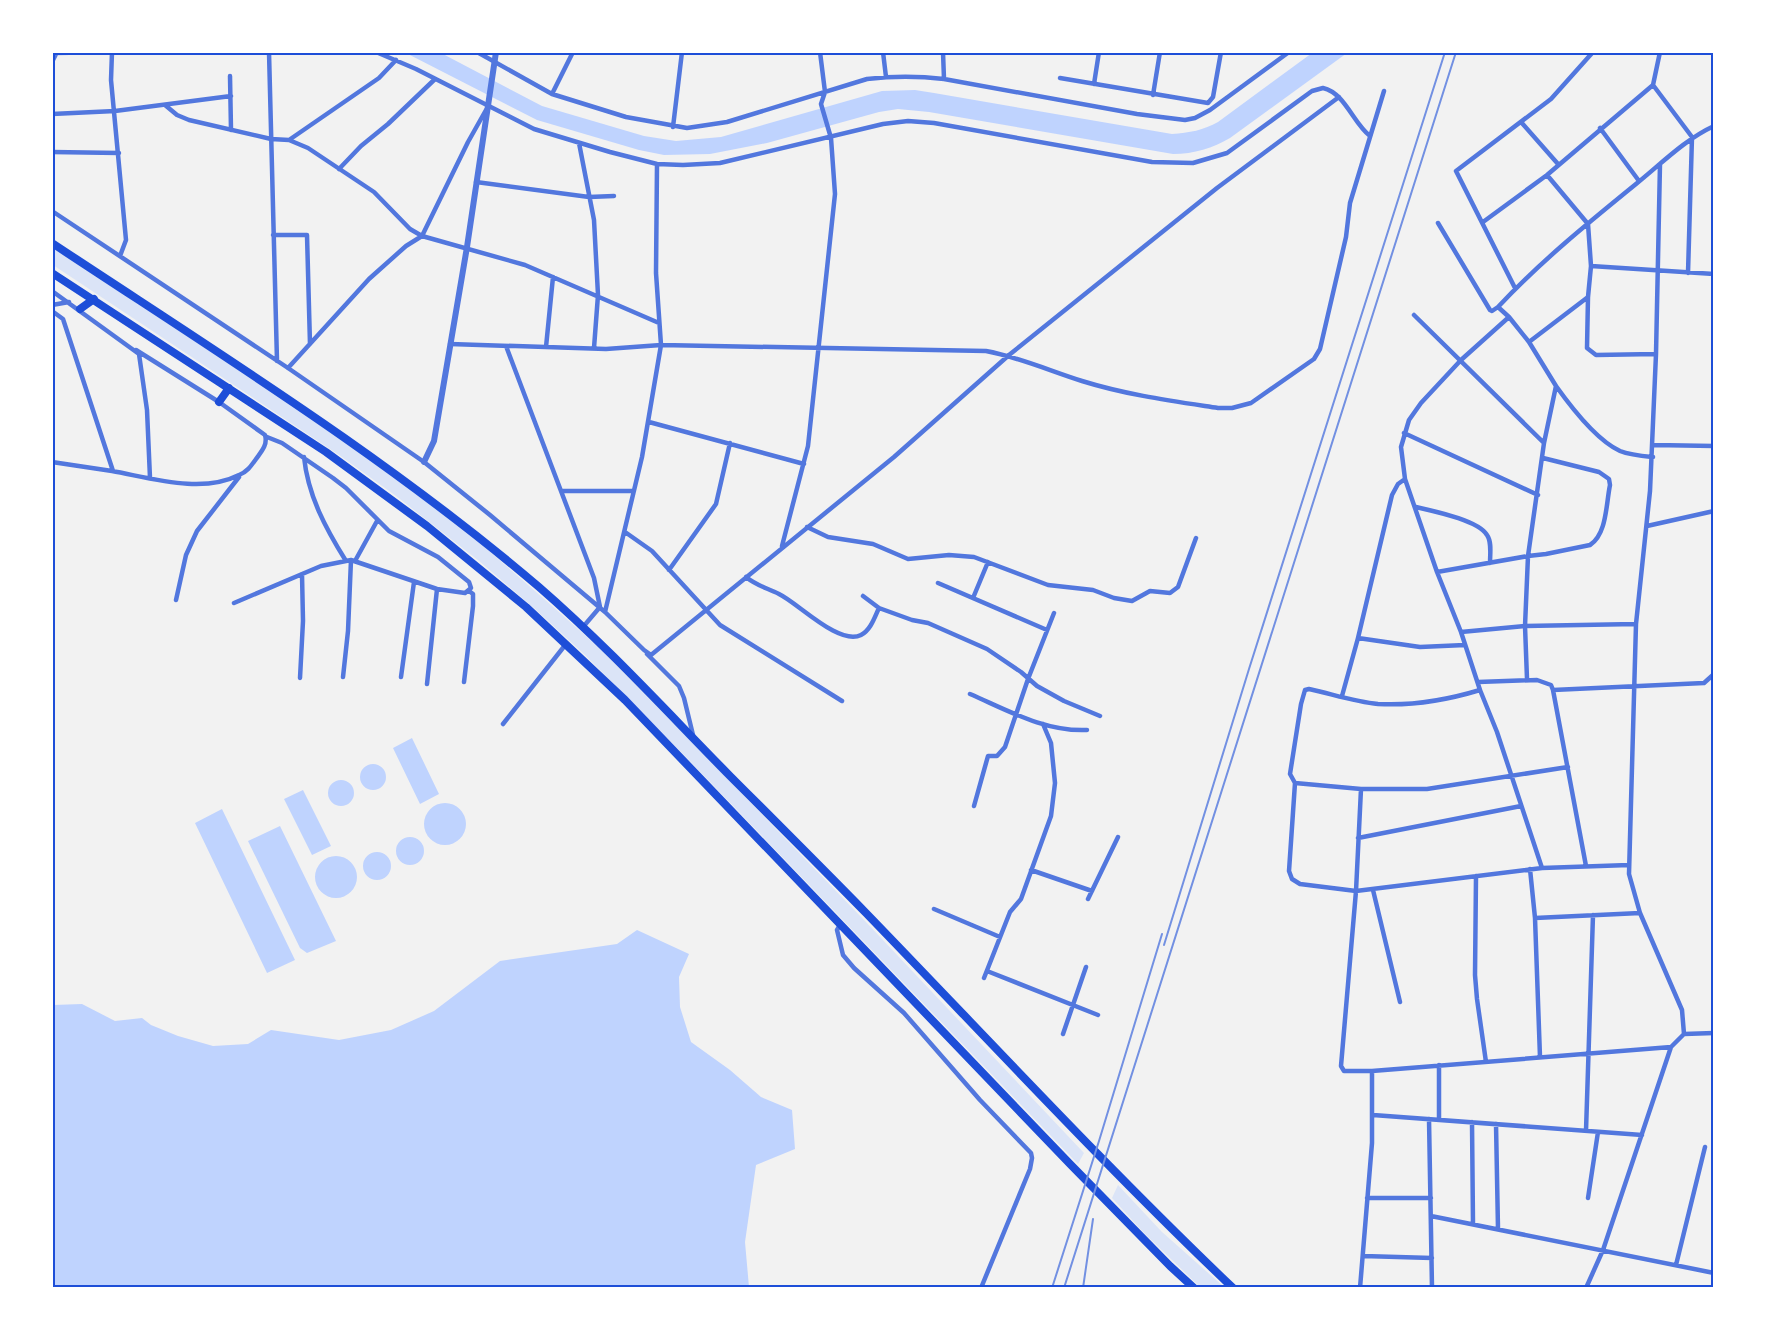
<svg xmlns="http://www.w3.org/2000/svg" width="1766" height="1340" font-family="Lato,sans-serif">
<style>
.green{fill:#dbe4f7}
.water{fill:#bfd3fe}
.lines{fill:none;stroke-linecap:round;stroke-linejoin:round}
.minor{stroke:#5277de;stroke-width:4.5}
.tertiary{stroke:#5277de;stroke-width:6}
.trunk{stroke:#1d4ed8;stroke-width:8}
.rail{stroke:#7290e2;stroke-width:2}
.neatline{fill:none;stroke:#1d4ed8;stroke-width:2}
</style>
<rect width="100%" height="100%" fill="#f2f2f2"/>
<path class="green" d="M 52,247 L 310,417 L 405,485 L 488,550 L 543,598 L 595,644 L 692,742 L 865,921 L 1084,1153 L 1078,1164 L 682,753 L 585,655 L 535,609 L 479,561 L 396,496 L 339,455 L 53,265 Z
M 1118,1185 L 1162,1232 L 1224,1287 L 1200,1287 L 1145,1234 L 1112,1198 Z"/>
<path class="water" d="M 406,53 L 441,53 L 542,106 L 644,136 L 676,141 L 721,137 L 882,91 L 915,90 L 934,93 L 1172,134 C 1189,133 1204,130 1218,122 L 1312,53 L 1347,53 L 1230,138 C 1213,148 1194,154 1173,154 L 929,112 L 898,109 L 879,112 L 767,143 L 710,154 L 664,155 L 639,150 L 537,120 Z
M 412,738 L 439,794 L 420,804 L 393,748 Z
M360 777a13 13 0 1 1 26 0a13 13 0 1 1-26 0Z
M328 793a13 13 0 1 1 26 0a13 13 0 1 1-26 0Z
M 303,790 L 331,846 L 312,855 L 284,799 Z
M424 824a21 21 0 1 1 42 0a21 21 0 1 1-42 0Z
M 222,809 L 295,960 L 267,973 L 195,823 Z
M 280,826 L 336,941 L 307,953 L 300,948 L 248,841 Z
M396 851a14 14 0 1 1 28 0a14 14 0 1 1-28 0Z
M363 866a14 14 0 1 1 28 0a14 14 0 1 1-28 0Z
M315 877a21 21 0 1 1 42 0a21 21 0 1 1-42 0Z
M 637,930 L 689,954 L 679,977 L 680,1007 L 691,1042 L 730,1070 L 761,1097 L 792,1110 L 795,1149 L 756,1165 L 745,1242 L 749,1287 L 53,1287 L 53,1005 L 82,1004 L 115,1021 L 142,1018 L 151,1025 L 178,1036 L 213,1046 L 248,1044 L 271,1030 L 339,1040 L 391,1030 L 434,1011 L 500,961 L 617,944 Z"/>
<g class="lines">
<path class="minor" d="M 112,52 L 111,80 L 126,240 L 120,256
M 269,52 L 277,361
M 376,52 L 416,69 L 534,129 L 610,152 L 657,164 L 683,165 L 720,163 L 883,124 L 908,121 L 934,123 L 1152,162 L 1193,163 L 1227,153 L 1312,91 L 1323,88 C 1345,93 1353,123 1370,136
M 477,52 L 552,94 L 626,117 L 687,128 L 727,122 L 867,79 C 893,76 918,76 944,79 L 1137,114 L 1185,120 L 1195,118 L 1210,110 L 1289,52
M 883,52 L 886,77
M 943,52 L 944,79
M 52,53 L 124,52
M 52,62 L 56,54
M 230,76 L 231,130
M 1060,78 L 1208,103 L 1213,97 L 1221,52
M 1094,84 L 1099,52
M 1653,85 L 1660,52
M 552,94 L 573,52
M 1153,95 L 1160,52
M 165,105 L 177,115 L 189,120 L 271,139 L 289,140 L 308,148 L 374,192 L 410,229 L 422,236 L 525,265 L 659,323
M 52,114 L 115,111 L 231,96
M 1521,122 L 1558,164
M 673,127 L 682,52
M 1600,128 L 1639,181
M 289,140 L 379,78 L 396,60
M 579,143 L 594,220 L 598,295 L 594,348
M 52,152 L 119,153
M 339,169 L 361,146 L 388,124 L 434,80
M 1547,175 L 1588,224 L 1591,266 L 1588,297 L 1587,348 L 1596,355 L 1656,354 L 1660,164
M 476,182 L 589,197 L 614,196
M 52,211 L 288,368 L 424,462 L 490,515 L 605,612 L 644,650 L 651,655 L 894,457 L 1009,355 L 1217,188 L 1339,97
M 1483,222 L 1547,175 L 1653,85 L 1692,137 L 1688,273
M 1438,223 L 1490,310 L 1492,311 L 1498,307
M 273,235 L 307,235 L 310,344
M 1591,266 L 1714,274
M 1515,288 L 1456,171 L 1551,99 L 1593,52
M 52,291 L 139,354 L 147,410 L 150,478
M 52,305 L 69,302
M 52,311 L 63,319 L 113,471
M 1414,315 L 1544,443
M 1529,342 L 1588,297
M 450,344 L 606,349 L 661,345 L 986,351 C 1019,357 1050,371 1082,381 C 1127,395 1172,401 1218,408 L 1232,408 L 1251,403 L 1314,359 L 1320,349 L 1346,237 L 1350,203 L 1384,91
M 506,346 L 594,578 L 600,607 L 583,627
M 546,347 L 553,277
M 288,368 L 369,279 L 406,246 L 422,236 L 468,142 L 486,110
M 1556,386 C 1571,407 1596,440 1620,451 C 1630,455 1642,456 1653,457
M 649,422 L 804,464
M 1404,433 L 1538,495
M 1654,445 L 1714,446
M 304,457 C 308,496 326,529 346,561
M 52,462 C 72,465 92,468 112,471 C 151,478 202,494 239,475 C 247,472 251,466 256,459 C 261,452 268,445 265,435 L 219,402 L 136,350
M 562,491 L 634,491
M 1416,507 C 1433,511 1478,520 1487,535 C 1492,542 1490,554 1490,563
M 1647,526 L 1714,511
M 807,527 L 828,537 L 873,544 L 908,559 L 949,555 L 974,557 L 1048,585 L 1093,590 L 1114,598 L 1132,601 L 1150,591 L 1170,593 L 1178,587 L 1196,538
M 625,532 L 652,551 L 720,625 L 842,701
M 782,546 L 808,446 L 835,194 L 831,138 L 821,104 L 825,92 L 820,52
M 355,561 L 377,521
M 669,570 L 716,504 L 730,443
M 1437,572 L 1528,556 L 1544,443 L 1556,386 L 1529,342 L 1509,317
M 746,577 C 757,586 767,588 779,594 C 798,603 839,646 861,635 C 871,630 875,616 879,608
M 938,583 L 1047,630
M 863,596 L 879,608 L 912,620 L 928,623 L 987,649 L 1021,672 L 1037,686 L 1064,701 L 1100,716
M 973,598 L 988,562
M 176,600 L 186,555 L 197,531 L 239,477
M 234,603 L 321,566 L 351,560 L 437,589 L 465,593 L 471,588 L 469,582 L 438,557 L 389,531 L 346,488 L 333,478 L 282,443 L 267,437
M 605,612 L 642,457 L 661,345 L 656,273 L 657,164
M 1461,632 L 1525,626 L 1636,624
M 1358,638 L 1392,495 L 1398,484 L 1405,479
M 647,654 L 679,686 L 684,698 L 693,735
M 343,677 L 348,631 L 351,560
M 401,677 L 414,582
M 300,678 L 303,621 L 302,574
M 1527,679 L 1525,626 L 1528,556 L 1546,554 L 1590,545 C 1607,534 1606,504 1610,485 L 1609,479 L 1599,472 L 1543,458
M 464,682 L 473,606 L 473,594 L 469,591
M 1478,682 L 1537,680 L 1551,685 L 1553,690 L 1704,683 L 1714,674
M 427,684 L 437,589
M 1480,690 C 1447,700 1413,706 1378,704 C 1355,702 1332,694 1309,689 L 1305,690 L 1301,704 L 1290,774 L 1295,783 L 1289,871 L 1292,879 L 1300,884 L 1356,891 L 1542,868 L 1629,865
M 1553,690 L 1586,866
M 970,694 C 1007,710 1045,732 1087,730
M 1342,696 L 1358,638 L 1420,647 L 1465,645
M 503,724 L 566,644
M 1295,783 L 1361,789 L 1427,789 L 1568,767
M 1361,789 L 1356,891 L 1341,1066 L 1344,1071 L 1372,1071 L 1671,1047
M 974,806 L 988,756 L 997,756 L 1005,747 L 1028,679 L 1054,613
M 1358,838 L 1521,806
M 1542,868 L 1497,732 L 1480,690 L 1461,632 L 1437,572 L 1405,479 L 1401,447 L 1409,420 L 1421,403 L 1461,360 L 1509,317 L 1498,307 C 1540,262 1588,223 1636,184 C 1661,164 1684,140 1714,126
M 1530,869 L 1535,918 L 1540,1057
M 1031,870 L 1092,891
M 1476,876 L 1475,975 L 1477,999 L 1486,1062
M 1373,890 L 1400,1002
M 1088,899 L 1118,837
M 934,909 L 1000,937
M 1535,918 L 1640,913
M 840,925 L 837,930 L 843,955 L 854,968 L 904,1013 L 980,1100 L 1031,1153 L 1032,1158 L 1030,1169 L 981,1288
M 987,971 L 1098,1015
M 984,978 L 1010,912 L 1021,899 L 1051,816 L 1055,783 L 1051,743 L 1043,724
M 1063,1034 L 1086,967
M 1684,1034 L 1714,1033
M 1439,1065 L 1439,1120
M 1373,1115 L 1642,1135
M 1429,1119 L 1432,1288
M 1472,1122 L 1473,1224
M 1496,1124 L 1498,1229
M 1586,1131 L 1593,915
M 1367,1198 L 1431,1198
M 1588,1198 L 1598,1132
M 1431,1216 L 1714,1273
M 1363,1256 L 1432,1258
M 1676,1265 L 1705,1147
M 1360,1288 L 1372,1143 L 1372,1071
M 1586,1288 L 1603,1250 L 1671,1047 L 1684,1034 L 1682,1010 L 1640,913 L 1629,874 L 1636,624 L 1650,491 L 1656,354"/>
<path class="tertiary" d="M 424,462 L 434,441 L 467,247 L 496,52"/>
<path class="trunk" d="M 52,243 C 218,353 388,458 539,587 C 607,646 668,713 731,777 C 776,822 821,867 866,913 C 987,1038 1106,1167 1233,1288
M 52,273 L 326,452 L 427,526 L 526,607 L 625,700 L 1071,1165 L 1170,1266 L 1194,1288
M 80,309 L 94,299
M 219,402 L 229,388"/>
<path class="rail" d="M 1164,945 L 1249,669 L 1445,52
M 1052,1288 L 1099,1141 L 1162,934
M 1064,1288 L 1456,52
M 1083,1288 L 1093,1219"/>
</g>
<rect width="1766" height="1340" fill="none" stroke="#ffffff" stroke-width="108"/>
<rect x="54" y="54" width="1658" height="1232" class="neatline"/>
</svg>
